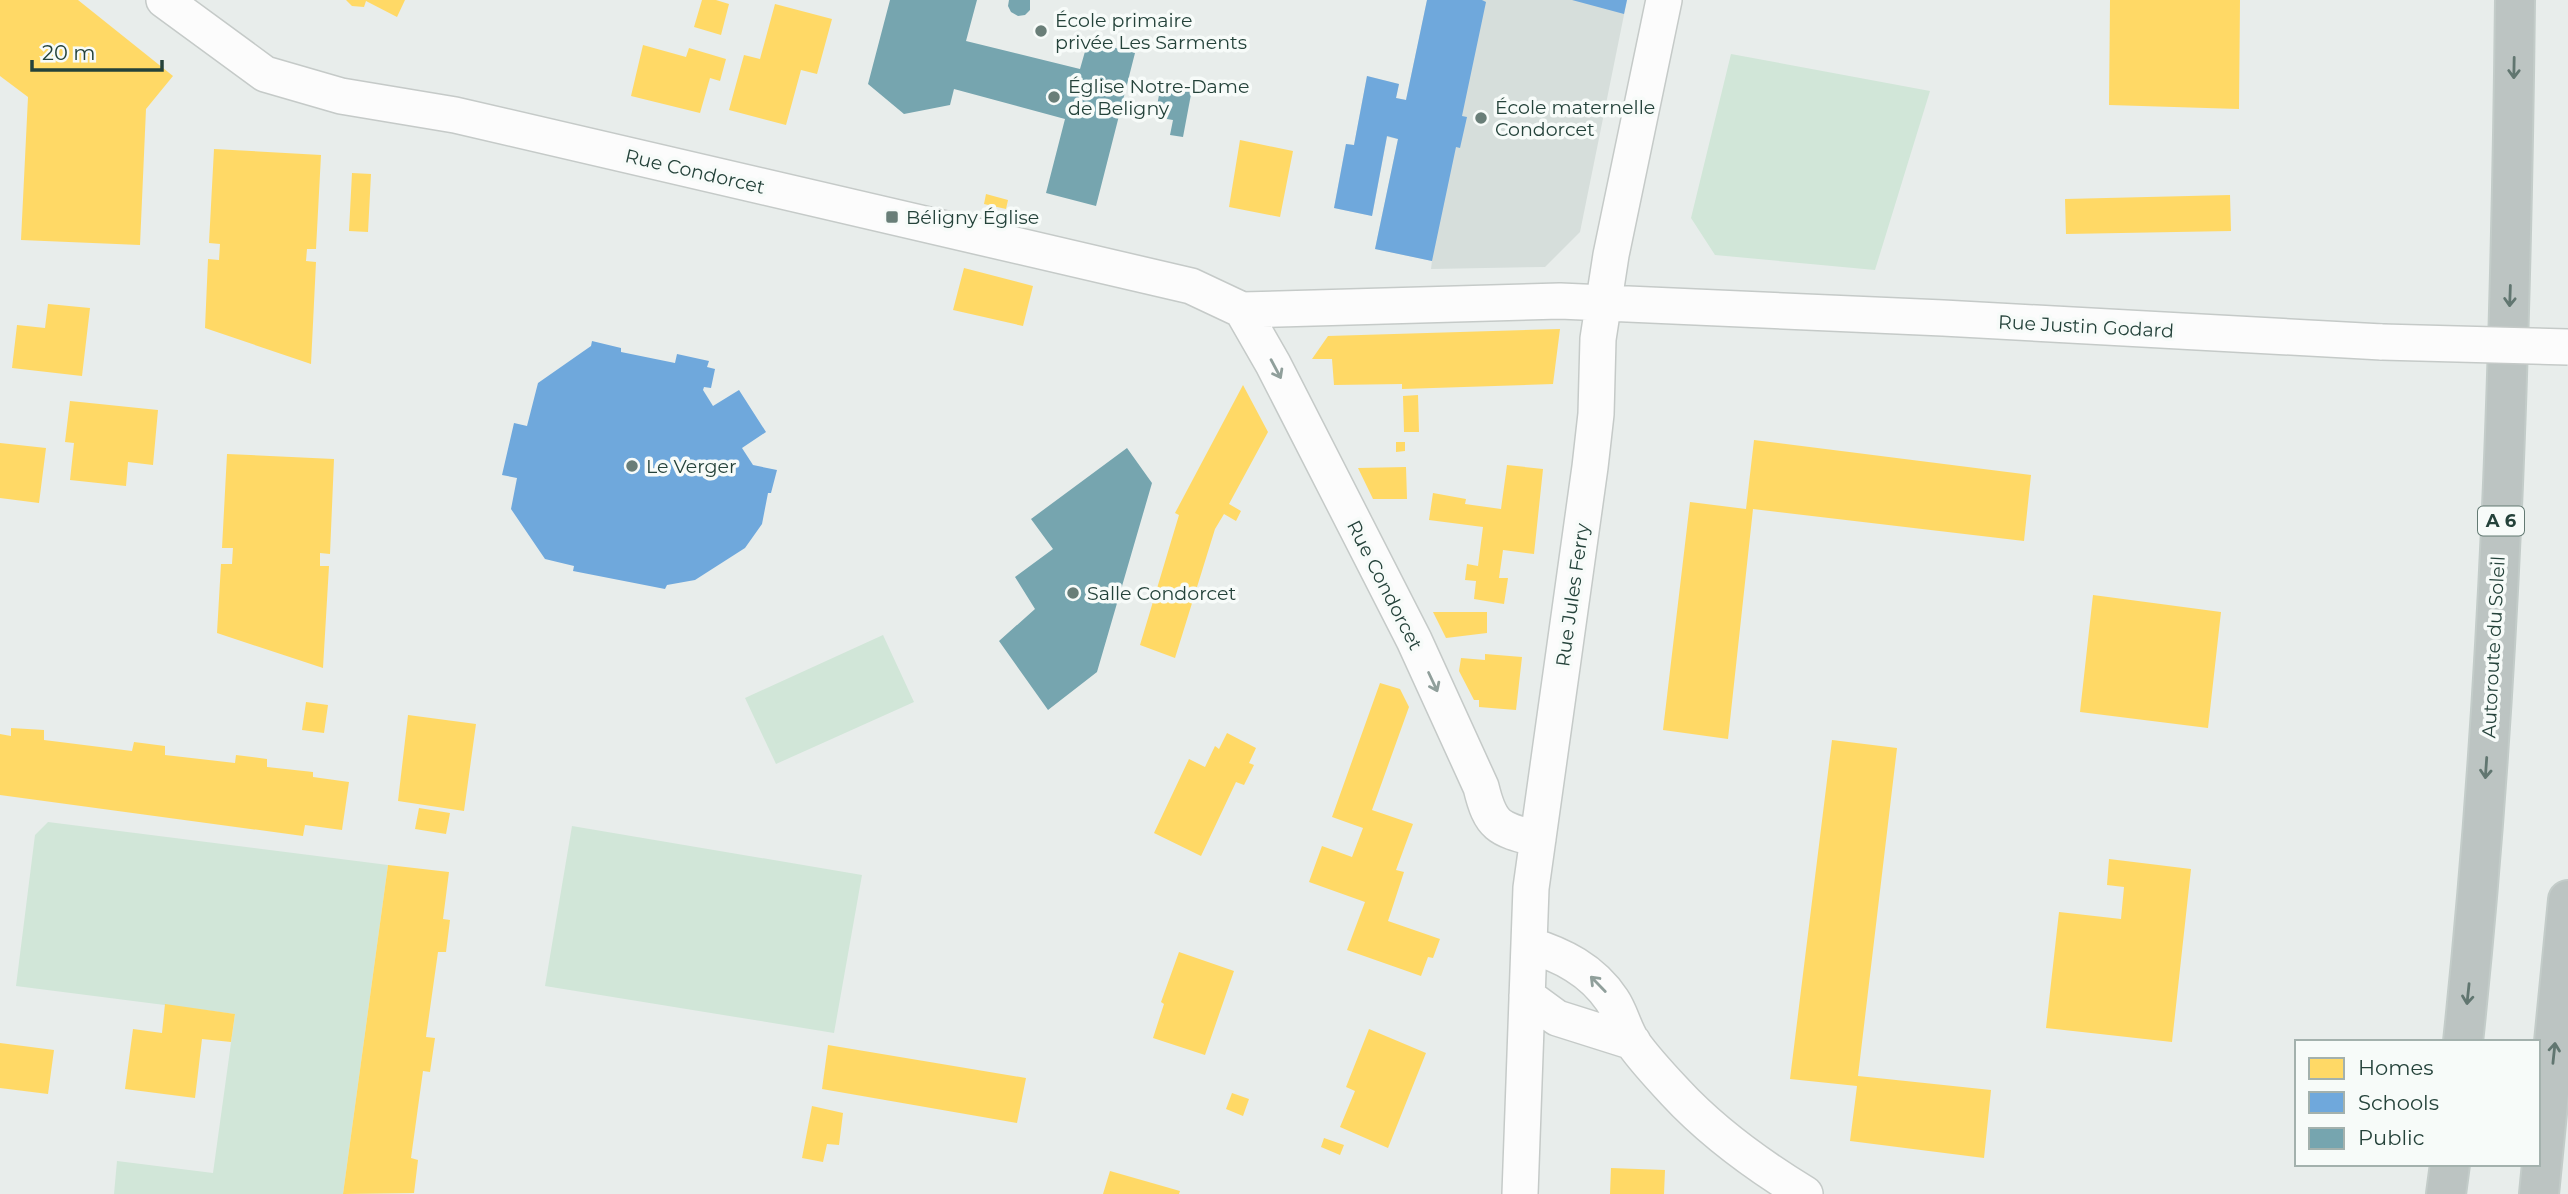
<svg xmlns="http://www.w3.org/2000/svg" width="2568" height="1194" font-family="Montserrat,sans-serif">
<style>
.built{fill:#d6dedb}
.green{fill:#d1e6d8}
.homes{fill:#ffd966}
.schools{fill:#6fa8dc}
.public{fill:#76a5af}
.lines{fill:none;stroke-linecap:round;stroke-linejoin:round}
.minor-casing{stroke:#c5cac8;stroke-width:38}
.motorway-casing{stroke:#c3ccc9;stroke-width:42}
.minor{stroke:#fcfcfc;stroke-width:35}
.motorway{stroke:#bcc4c2;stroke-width:38}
.minor-bridge-casing{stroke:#c5cac8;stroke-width:38;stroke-linecap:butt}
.minor-bridge{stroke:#fcfcfc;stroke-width:35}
.oneway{stroke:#617670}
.oneway2{stroke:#909f9b}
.poi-dot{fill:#697e78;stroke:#f7fbf9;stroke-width:2.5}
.labels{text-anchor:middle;stroke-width:7;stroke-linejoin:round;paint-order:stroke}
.shield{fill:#f7fbf9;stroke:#637a73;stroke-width:2}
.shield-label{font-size:18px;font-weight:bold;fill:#24423a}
.poi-label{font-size:19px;fill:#24423a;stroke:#f7fbf9;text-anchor:start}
.street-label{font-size:19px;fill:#24423a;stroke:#f7fbf9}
</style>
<rect width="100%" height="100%" fill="#e8edeb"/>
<path class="built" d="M 1427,0 L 1627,0 L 1580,232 L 1545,267 L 1431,269 L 1432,261 L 1375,249 L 1398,139 L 1387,137 L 1372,216 L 1334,208 L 1346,144 L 1354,145 L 1367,76 L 1399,84 L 1396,98 L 1406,100 Z"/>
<path class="green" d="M 1731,54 L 1930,91 L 1875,270 L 1715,255 L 1691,218 Z
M 883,635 L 914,702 L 776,764 L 745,698 Z
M 48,822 L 388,865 L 343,1194 L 114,1194 L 117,1161 L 213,1173 L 235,1014 L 16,986 L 35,835 Z
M 572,826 L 862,875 L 834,1033 L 545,986 Z"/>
<path class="homes" d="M 0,0 L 78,0 L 173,76 L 146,109 L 140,245 L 21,240 L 28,97 L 0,76 Z
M 346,0 L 405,0 L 397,17 L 366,1 L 364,7 L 352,6 Z
M 702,0 L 716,0 L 729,4 L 721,35 L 694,27 Z
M 2110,0 L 2240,0 L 2239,109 L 2109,105 Z
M 775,4 L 832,19 L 817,74 L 801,70 L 786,125 L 729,110 L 744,55 L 760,59 Z
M 643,45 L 686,57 L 689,48 L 726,59 L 720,81 L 710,78 L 700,113 L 631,96 Z
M 1240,140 L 1293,151 L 1280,217 L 1229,207 Z
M 214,149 L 321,155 L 316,249 L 307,249 L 306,261 L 316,262 L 311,364 L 205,328 L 208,259 L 219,260 L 220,244 L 209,243 Z
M 352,173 L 371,174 L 368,232 L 349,231 Z
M 986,194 L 1008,200 L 1006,209 L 984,204 Z
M 2230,195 L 2231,231 L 2066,234 L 2065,199 Z
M 964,268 L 1033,286 L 1023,326 L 953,310 Z
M 48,304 L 90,308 L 82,376 L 12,368 L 17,325 L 45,328 Z
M 1560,329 L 1553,384 L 1402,389 L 1402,384 L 1334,385 L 1332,359 L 1312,359 L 1328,336 Z
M 1243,385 L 1268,432 L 1229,504 L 1241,511 L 1236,521 L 1224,514 L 1215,529 L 1175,658 L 1140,645 L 1179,515 L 1175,513 Z
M 1418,395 L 1419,432 L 1404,432 L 1403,396 Z
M 70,401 L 158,410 L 153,465 L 128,462 L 126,486 L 70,480 L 74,443 L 65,442 Z
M 1754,440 L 2031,475 L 2024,541 L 1753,509 L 1728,739 L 1663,730 L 1690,502 L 1746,509 Z
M 1396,442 L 1405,442 L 1405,451 L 1396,452 Z
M 0,443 L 46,448 L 39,503 L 0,498 Z
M 227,454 L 334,459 L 330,554 L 320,553 L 320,566 L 329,566 L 323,668 L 217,633 L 221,564 L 232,564 L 233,548 L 222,548 Z
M 1507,465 L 1543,469 L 1534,554 L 1503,550 L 1499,578 L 1508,578 L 1504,604 L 1474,599 L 1476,581 L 1465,580 L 1467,564 L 1478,566 L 1483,527 L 1429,520 L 1433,493 L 1466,499 L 1465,504 L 1501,509 Z
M 1406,467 L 1407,499 L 1373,499 L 1358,468 Z
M 2093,595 L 2221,612 L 2208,728 L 2080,712 Z
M 1433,612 L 1487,612 L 1487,633 L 1446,638 Z
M 1485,654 L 1522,657 L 1516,710 L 1479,707 L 1479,700 L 1474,700 L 1459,671 L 1461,658 L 1485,660 Z
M 1380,683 L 1400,689 L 1409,707 L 1372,810 L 1413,824 L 1396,870 L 1404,872 L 1388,921 L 1440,939 L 1433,958 L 1428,957 L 1421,976 L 1347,950 L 1365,902 L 1309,882 L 1322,846 L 1352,857 L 1363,828 L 1332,817 Z
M 306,702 L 328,705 L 324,733 L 302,730 Z
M 408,715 L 476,724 L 464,811 L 398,801 Z
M 11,728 L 44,730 L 44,740 L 132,751 L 134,742 L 165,746 L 165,755 L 235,763 L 236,755 L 267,759 L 267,767 L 313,772 L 313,777 L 349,782 L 342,830 L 305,825 L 303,836 L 0,795 L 0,734 L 11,736 Z
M 1227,733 L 1256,748 L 1249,763 L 1254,765 L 1244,785 L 1236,782 L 1201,856 L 1154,833 L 1189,759 L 1205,767 L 1215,746 L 1219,749 Z
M 1832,740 L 1897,748 L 1858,1076 L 1991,1090 L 1984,1158 L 1850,1141 L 1857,1086 L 1790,1079 Z
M 419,808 L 450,813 L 446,834 L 415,829 Z
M 2109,859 L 2191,869 L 2172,1042 L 2046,1028 L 2059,912 L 2121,919 L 2124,887 L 2107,885 Z
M 388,865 L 449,872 L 443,919 L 450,920 L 446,952 L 438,952 L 426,1037 L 435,1038 L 430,1072 L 423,1071 L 411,1158 L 418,1160 L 414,1193 L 343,1194 Z
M 1179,952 L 1234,971 L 1205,1055 L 1153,1038 L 1164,1004 L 1161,1002 Z
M 165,1004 L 235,1014 L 231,1042 L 202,1039 L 195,1098 L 125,1089 L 133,1029 L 162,1033 Z
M 1369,1029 L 1426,1053 L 1388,1148 L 1340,1127 L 1355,1091 L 1346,1087 Z
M 0,1043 L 54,1050 L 48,1094 L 0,1088 Z
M 828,1045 L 1026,1078 L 1017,1123 L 822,1089 Z
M 1232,1093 L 1249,1099 L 1243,1116 L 1226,1109 Z
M 812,1106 L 843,1113 L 839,1145 L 827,1144 L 823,1162 L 802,1158 Z
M 1324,1138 L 1344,1145 L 1340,1155 L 1321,1147 Z
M 1611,1168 L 1665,1170 L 1664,1194 L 1610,1194 Z
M 1110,1171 L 1180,1191 L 1179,1194 L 1103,1194 Z"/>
<path class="schools" d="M 1427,0 L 1482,0 L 1486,2 L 1462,116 L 1467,117 L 1460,148 L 1456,147 L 1432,261 L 1375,249 L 1398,139 L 1387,136 L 1372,216 L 1334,208 L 1346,144 L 1354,145 L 1367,76 L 1399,84 L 1396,98 L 1406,100 Z
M 1572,0 L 1627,0 L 1624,14 Z
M 592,341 L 621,348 L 621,352 L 675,363 L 677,354 L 709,361 L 707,367 L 715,369 L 711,388 L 704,387 L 703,390 L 713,406 L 739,390 L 766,432 L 742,448 L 753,465 L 777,470 L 771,493 L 768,493 L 762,524 L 745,548 L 695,580 L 667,585 L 665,589 L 573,571 L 574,566 L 545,559 L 511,509 L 517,478 L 502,475 L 514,423 L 527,426 L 538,383 L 591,346 Z"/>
<path class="public" d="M 890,0 L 977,0 L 966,41 L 1080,69 L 1088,41 L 1135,53 L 1096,206 L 1046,193 L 1065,119 L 954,89 L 950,105 L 904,114 L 868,84 Z
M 1009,0 L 1030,0 L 1030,10 L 1025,15 L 1018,16 L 1011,12 L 1008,6 Z
M 1161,84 L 1192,89 L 1183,137 L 1170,135 L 1173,120 L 1155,117 Z
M 1127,448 L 1152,483 L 1097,672 L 1048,710 L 999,641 L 1035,609 L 1015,577 L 1053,549 L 1031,519 Z"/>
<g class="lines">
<g class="minor-casing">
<path id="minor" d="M 164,0 L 265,74 L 341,96 L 455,115 L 1191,286 L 1242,310 L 1560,301 L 1943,318 L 2382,342
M 1242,310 L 1273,364 L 1414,640 L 1481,787 C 1491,828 1499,829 1538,839
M 1529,945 C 1562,955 1592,970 1612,1000 C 1621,1013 1624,1030 1633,1043 C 1645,1060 1661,1077 1675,1092 C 1712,1132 1759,1166 1805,1194
M 1527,996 L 1557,1018 L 1633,1042
M 1520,1194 L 1531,888 L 1590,467 L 1596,414 L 1598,339 L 1611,255 L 1664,0"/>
</g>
<g class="motorway-casing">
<path id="motorway" d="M 2463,1042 C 2500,696 2511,347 2515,0
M 2446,1194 L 2450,1164
M 2539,1194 L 2568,900"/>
</g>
<use href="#minor" class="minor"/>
<use href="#motorway" class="motorway"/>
<g class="minor-bridge-casing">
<path id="minor-bridge" d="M 2382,342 L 2568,347"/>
</g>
<use href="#minor-bridge" class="minor-bridge"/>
</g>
<defs><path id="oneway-shaft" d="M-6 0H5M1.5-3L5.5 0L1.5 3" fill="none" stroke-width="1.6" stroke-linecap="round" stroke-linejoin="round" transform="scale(1.75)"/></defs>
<g class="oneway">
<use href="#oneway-shaft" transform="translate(2514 68) rotate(91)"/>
<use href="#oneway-shaft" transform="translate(2510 296) rotate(92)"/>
<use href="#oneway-shaft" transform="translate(2486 768) rotate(94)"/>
<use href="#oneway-shaft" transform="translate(2468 994) rotate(96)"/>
<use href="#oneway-shaft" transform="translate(2554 1053) rotate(-84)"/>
</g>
<g class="oneway2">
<use href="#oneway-shaft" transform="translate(1276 369) rotate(62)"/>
<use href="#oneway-shaft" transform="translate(1433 682) rotate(65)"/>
<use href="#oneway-shaft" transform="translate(1598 984) rotate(-134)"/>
</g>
<g class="poi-dot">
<circle cx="1041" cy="31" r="7"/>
<circle cx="1054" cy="97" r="7"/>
<circle cx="1481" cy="118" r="7"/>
<rect x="885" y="210" width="14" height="14" rx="3.5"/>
<circle cx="632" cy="466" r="7"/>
<circle cx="1073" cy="593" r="7"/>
</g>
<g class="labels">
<rect class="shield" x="2478" y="506.5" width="46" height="29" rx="5"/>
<g class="shield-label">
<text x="2501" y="527">A 6</text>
</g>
<g class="poi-label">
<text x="1055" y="27">École primaire<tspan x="1055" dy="22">privée Les Sarments</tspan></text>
<text x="1068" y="93">Église Notre-Dame<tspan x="1068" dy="22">de Beligny</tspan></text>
<text x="1495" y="114">École maternelle<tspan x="1495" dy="22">Condorcet</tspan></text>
<text x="906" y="224">Béligny Église</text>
<text x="646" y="473">Le Verger</text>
<text x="1087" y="600">Salle Condorcet</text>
</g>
<g class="street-label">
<text transform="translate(695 171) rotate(13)" y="7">Rue Condorcet</text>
<text transform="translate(2086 326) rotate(3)" y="7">Rue Justin Godard</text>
<text transform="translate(1385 585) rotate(63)" y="7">Rue Condorcet</text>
<text transform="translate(1572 595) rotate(-82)" y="7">Rue Jules Ferry</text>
<text transform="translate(2493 647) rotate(-87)" y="7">Autoroute du Soleil</text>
</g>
</g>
<rect x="2295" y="1040" width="245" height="126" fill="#f7fbf9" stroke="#a3b1ad" stroke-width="2"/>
<rect x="2309" y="1058" width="35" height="21" fill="#ffd966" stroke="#a3b1ad" stroke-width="2"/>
<text x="2358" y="1075" font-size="21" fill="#24423a">Homes</text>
<rect x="2309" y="1092" width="35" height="21" fill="#6fa8dc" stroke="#a3b1ad" stroke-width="2"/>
<text x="2358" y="1110" font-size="21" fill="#24423a">Schools</text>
<rect x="2309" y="1128" width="35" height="21" fill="#76a5af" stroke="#a3b1ad" stroke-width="2"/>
<text x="2358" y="1145" font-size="21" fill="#24423a">Public</text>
<path d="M32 60v10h130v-10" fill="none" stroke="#24423a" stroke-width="3.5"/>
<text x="42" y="60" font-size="21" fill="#24423a" stroke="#f7fbf9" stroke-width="5" paint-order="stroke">20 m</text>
</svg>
